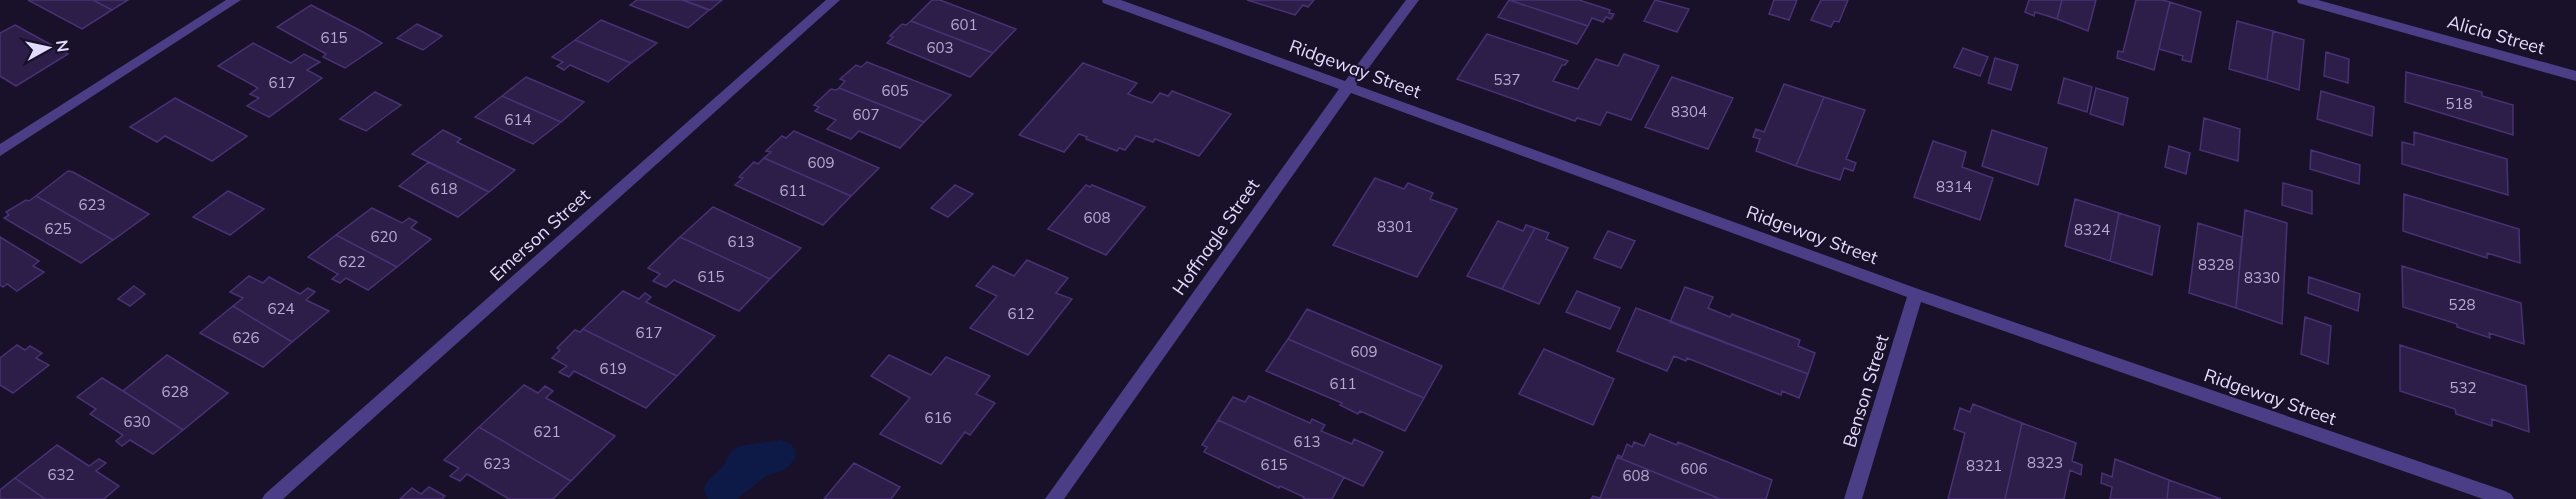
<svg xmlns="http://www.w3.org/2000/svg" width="2576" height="499" font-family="Mulish,sans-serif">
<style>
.water{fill:#0d1a47}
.building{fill:#2d1e49;stroke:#483174;stroke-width:1.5}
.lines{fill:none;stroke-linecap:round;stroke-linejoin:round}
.street{fill:#4b3e86;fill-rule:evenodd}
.labels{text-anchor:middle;stroke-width:4.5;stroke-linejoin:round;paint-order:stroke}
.number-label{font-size:15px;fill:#b6acd1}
.street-label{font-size:18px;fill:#e3dbfe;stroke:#191129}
</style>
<rect width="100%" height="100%" fill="#191129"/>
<path class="water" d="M 781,440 L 791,444 L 795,450 L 795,458 L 789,466 L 782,471 L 766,476 L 737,499 L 708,499 C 696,483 716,476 724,465 C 728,457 729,451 738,447 C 745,444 772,442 781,440 Z"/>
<path class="building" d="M 28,0 L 93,0 L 112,10 L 82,29 Z
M 93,0 L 128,0 L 112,10 Z
M 637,0 L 682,0 L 709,10 L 688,28 L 630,5 Z
M 683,0 L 722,0 L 710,10 Z
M 932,0 L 940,0 L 1016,29 L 993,53 L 911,21 Z
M 1247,0 L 1314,0 L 1308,7 L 1303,5 L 1295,15 Z
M 1509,0 L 1579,0 L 1610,10 L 1609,13 L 1614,14 L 1611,19 L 1606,17 L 1603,22 L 1592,18 L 1588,26 Z
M 1509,0 L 1588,26 L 1577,44 L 1498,17 Z
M 1655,0 L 1689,9 L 1677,32 L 1644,21 Z
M 1774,0 L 1797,0 L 1789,20 L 1769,14 Z
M 1821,0 L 1848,0 L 1839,22 L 1834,21 L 1831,27 L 1811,20 Z
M 2029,0 L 2062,0 L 2057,19 L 2035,12 L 2034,16 L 2025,12 Z
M 2062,0 L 2096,0 L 2088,31 L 2057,19 Z
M 2136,0 L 2162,0 L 2170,2 L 2154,70 L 2117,58 L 2118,51 L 2123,52 Z
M 2170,2 L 2201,12 L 2191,62 L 2182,60 L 2183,56 L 2159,49 Z
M 311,5 L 363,32 L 382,43 L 345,68 L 323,57 L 326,54 L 277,27 Z
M 601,20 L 657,43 L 631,63 L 575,40 Z
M 911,21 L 993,53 L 970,77 L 887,43 L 893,37 L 890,36 L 902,24 L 906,25 Z
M 2237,21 L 2273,31 L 2267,80 L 2229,69 Z
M 417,24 L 442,36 L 423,50 L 397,38 Z
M 15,25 L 68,54 L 16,86 L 0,76 L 0,33 Z
M 2273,31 L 2304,40 L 2299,90 L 2267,80 Z
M 1487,34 L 1568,61 L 1565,65 L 1562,65 L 1553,81 L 1578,89 L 1596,59 L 1618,66 L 1624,54 L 1659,66 L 1631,120 L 1607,112 L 1600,125 L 1577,118 L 1575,121 L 1457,79 Z
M 575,40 L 631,63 L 608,82 L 570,65 L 564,70 L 557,66 L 563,62 L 552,57 Z
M 253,43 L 291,63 L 304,54 L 320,62 L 307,70 L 322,78 L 269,117 L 247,106 L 259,98 L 250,94 L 258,88 L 218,66 Z
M 1963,48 L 1988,57 L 1980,76 L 1954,67 Z
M 2326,52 L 2349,59 L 2348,83 L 2324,76 Z
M 1995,58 L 2018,65 L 2011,90 L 1988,83 Z
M 867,62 L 951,95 L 924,122 L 839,88 L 845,81 L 840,79 L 856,65 L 861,67 Z
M 1083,63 L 1137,83 L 1128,94 L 1152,103 L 1160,93 L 1168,96 L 1172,91 L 1231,114 L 1199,156 L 1155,139 L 1153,142 L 1136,136 L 1125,150 L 1119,148 L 1117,151 L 1086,139 L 1087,137 L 1079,134 L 1064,152 L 1019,135 Z
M 2406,72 L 2482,92 L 2482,96 L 2513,105 L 2513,135 L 2405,102 Z
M 526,77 L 584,102 L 561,122 L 502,96 Z
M 1672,77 L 1733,98 L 1708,149 L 1645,127 Z
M 2064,78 L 2092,87 L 2087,112 L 2058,103 Z
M 1784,84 L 1824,97 L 1796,166 L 1756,151 L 1760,139 L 1753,137 L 1756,129 L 1764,132 Z
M 839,88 L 924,122 L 900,148 L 859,131 L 851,139 L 827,129 L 836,120 L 815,111 L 819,107 L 814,105 L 831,89 L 836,90 Z
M 2096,88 L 2128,98 L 2123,125 L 2090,114 Z
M 2321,91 L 2374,107 L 2372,136 L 2317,119 Z
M 375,92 L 401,105 L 366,131 L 340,119 Z
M 502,96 L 561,122 L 533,144 L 475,117 Z
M 1824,97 L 1865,110 L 1846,159 L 1856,163 L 1853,171 L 1844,168 L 1840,180 L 1796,166 Z
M 175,98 L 247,136 L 212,161 L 165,136 L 157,142 L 130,127 Z
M 2204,118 L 2240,129 L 2238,161 L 2200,150 Z
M 443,130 L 461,139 L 457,142 L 515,170 L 489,192 L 412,154 Z
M 1992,130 L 2047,148 L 2038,185 L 1982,166 Z
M 794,131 L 879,168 L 851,196 L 764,158 L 771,152 L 766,151 L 782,136 L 786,138 Z
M 2414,132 L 2507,159 L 2508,195 L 2402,164 L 2402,142 L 2414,145 Z
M 1933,141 L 1966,152 L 1962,167 L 1993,178 L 1980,220 L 1914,197 Z
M 2169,146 L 2190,153 L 2186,174 L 2165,167 Z
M 2311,150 L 2360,165 L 2359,184 L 2310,169 Z
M 764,158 L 851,196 L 823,225 L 735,185 L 743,178 L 739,177 L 754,162 L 758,164 Z
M 429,162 L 489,192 L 458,217 L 399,186 Z
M 68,171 L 73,172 L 149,214 L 113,240 L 36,196 Z
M 1375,178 L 1404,189 L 1408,183 L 1433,193 L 1430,199 L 1457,209 L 1417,277 L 1333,245 Z
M 2283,183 L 2312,191 L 2312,214 L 2282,205 Z
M 955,185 L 973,194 L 948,217 L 931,208 Z
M 1086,185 L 1090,187 L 1092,185 L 1145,207 L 1106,255 L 1048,229 Z
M 228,191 L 264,209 L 230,235 L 193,217 Z
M 2404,194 L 2519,229 L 2520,263 L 2487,253 L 2487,258 L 2403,231 Z
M 36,196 L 113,240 L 81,263 L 4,218 L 9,215 L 6,212 L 26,200 L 29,201 Z
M 2075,199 L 2119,213 L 2110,261 L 2065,246 Z
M 713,207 L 801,248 L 770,279 L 680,237 Z
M 372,208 L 402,223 L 409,218 L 417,222 L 411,228 L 431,239 L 397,267 L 336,235 Z
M 2245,210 L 2287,223 L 2282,324 L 2236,308 Z
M 2119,213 L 2160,226 L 2152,275 L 2110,261 Z
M 1498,221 L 1523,231 L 1526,225 L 1535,228 L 1502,289 L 1467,276 Z
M 2198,223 L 2242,237 L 2236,308 L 2189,293 Z
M 1535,228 L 1549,233 L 1546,239 L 1568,248 L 1539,304 L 1502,289 Z
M 1608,231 L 1635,241 L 1621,268 L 1594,258 Z
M 336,235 L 397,267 L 368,290 L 346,278 L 340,283 L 332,279 L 338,274 L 308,257 Z
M 0,237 L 39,261 L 33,266 L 44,272 L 17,291 L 7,284 L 3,287 L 0,285 Z
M 680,237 L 770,279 L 739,311 L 674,280 L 666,287 L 653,281 L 660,274 L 648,268 Z
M 1027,260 L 1068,278 L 1056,293 L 1072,299 L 1028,355 L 970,328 L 997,296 L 976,286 L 993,266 L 1014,276 Z
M 2402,266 L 2521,303 L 2524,344 L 2489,333 L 2490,338 L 2457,327 L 2457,324 L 2403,307 Z
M 249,276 L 263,283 L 269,277 L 300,294 L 308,288 L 315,292 L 306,300 L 329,311 L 292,342 L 233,306 L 243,298 L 230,292 Z
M 2309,277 L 2360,294 L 2358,311 L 2308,293 Z
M 134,286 L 145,294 L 130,306 L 118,299 Z
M 1685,287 L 1713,297 L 1708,308 L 1730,317 L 1732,314 L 1800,340 L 1798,346 L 1815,353 L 1808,374 L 1670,322 Z
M 623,291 L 639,299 L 645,293 L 651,297 L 646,302 L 715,336 L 677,376 L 583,329 Z
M 1577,291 L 1620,308 L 1610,329 L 1566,312 Z
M 233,306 L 292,342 L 263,367 L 200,333 Z
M 1636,308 L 1808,374 L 1799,398 L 1782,391 L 1781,395 L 1687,358 L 1686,361 L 1674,356 L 1667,371 L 1617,351 Z
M 1307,309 L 1442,366 L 1424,398 L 1288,339 Z
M 2305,317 L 2331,326 L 2328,364 L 2301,354 Z
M 583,329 L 677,376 L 646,408 L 574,371 L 569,377 L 559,372 L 567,366 L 552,358 L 560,350 L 557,348 L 575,330 L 580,332 Z
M 1288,339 L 1424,398 L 1405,431 L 1360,411 L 1358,414 L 1340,405 L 1342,403 L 1266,371 Z
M 17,345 L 25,350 L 30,346 L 42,353 L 36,358 L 49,365 L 13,393 L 0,385 L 0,358 Z
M 2400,345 L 2526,386 L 2529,432 L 2492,419 L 2492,426 L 2456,414 L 2455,409 L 2400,391 Z
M 1544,349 L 1614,379 L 1593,425 L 1519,394 Z
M 167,355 L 228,393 L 183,430 L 123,391 Z
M 889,355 L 931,375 L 946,357 L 990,376 L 976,394 L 995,403 L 970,435 L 965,432 L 941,464 L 880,434 L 910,398 L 871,376 Z
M 102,378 L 123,391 L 183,430 L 153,454 L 130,440 L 122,446 L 116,441 L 123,435 L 90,414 L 96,409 L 77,397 Z
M 524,385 L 538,393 L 545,386 L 553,391 L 546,398 L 615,436 L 571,481 L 479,427 Z
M 1249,396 L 1310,423 L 1312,419 L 1325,425 L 1321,431 L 1352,444 L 1354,439 L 1383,452 L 1363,486 L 1218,420 L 1233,397 L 1245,402 Z
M 1973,404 L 2022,423 L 2005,499 L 1948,499 L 1965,433 L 1954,429 L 1960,408 L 1970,412 Z
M 1218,420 L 1344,477 L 1332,499 L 1303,499 L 1304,497 L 1280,486 L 1279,488 L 1204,452 L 1207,447 L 1202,445 Z
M 2022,423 L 2076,443 L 2072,461 L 2082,465 L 2081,475 L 2070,470 L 2064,499 L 2005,499 Z
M 479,427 L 571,481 L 553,499 L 509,499 L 467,474 L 460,481 L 450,476 L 459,468 L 444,460 Z
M 1650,434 L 1677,445 L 1678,442 L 1772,480 L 1766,499 L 1720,499 L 1617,457 L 1618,455 L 1622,457 L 1627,444 L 1632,447 L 1634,442 L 1644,446 Z
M 57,445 L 89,466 L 99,459 L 106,463 L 96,471 L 119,486 L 104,499 L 45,499 L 15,478 Z
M 1617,457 L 1720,499 L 1591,499 L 1593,496 L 1600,498 Z
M 2115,459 L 2169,480 L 2167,499 L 2110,499 L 2112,487 L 2101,483 L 2102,473 L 2112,477 Z
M 854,463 L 900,487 L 891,499 L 824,499 Z
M 15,478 L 45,499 L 0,499 L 0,490 Z
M 2169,480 L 2221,499 L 2167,499 Z
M 429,487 L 445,496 L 442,499 L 400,499 L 412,488 L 421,494 Z"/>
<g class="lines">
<path class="street" d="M 226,0 L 241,0 L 0,156 L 0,144 Z
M 826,0 L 840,0 L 283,499 L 262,499 L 265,494 Z
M 1102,0 L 1121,0 L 1345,81 L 1406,0 L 1419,0 L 1356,85 L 1921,290 L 2505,491 L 2511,494 L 2514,499 L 2483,499 L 1921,302 L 1862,499 L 1844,499 L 1907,297 L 1351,93 L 1064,499 L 1045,499 L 1339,89 L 1103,3 Z
M 2297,0 L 2318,0 L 2576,71 L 2576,81 L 2298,3 Z"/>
</g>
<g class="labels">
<g class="number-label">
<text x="964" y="30">601</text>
<text x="334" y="43">615</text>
<text x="940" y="53">603</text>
<text x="1507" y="85">537</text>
<text x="282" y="88">617</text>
<text x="895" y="96">605</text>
<text x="2459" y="109">518</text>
<text x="1689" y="117">8304</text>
<text x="866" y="120">607</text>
<text x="518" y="125">614</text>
<text x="821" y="168">609</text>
<text x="1954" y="192">8314</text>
<text x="444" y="194">618</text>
<text x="793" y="196">611</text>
<text x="92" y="210">623</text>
<text x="1097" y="223">608</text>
<text x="1395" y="232">8301</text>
<text x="58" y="234">625</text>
<text x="2092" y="235">8324</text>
<text x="384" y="242">620</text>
<text x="741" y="247">613</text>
<text x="352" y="267">622</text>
<text x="2216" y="270">8328</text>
<text x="711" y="282">615</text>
<text x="2262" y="283">8330</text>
<text x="2462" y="310">528</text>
<text x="281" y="314">624</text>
<text x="1021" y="319">612</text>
<text x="649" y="338">617</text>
<text x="246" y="343">626</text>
<text x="1364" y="357">609</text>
<text x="613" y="374">619</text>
<text x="1343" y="389">611</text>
<text x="2463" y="393">532</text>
<text x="175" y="397">628</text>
<text x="938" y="423">616</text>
<text x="137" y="427">630</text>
<text x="547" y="437">621</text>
<text x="1307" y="447">613</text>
<text x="2045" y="468">8323</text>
<text x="497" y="469">623</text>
<text x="1274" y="470">615</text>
<text x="1984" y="471">8321</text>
<text x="1694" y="474">606</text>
<text x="61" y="480">632</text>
<text x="1636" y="481">608</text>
</g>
<g class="street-label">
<text transform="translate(2496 35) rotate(16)" y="6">Alicia Street</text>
<text transform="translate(1355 69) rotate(20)" y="6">Ridgeway Street</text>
<text transform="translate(540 235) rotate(-42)" y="6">Emerson Street</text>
<text transform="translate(1812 235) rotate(20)" y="6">Ridgeway Street</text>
<text transform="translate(1216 237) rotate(-55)" y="6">Hoffnagle Street</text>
<text transform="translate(1866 391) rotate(-73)" y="6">Benson Street</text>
<text transform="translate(2270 397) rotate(19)" y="6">Ridgeway Street</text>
</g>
</g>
<g transform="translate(48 48) rotate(82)" stroke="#191129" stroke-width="4.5" paint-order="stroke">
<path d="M0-4.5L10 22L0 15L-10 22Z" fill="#e3dbfe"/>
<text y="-9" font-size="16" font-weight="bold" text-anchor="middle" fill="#e3dbfe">N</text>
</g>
</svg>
